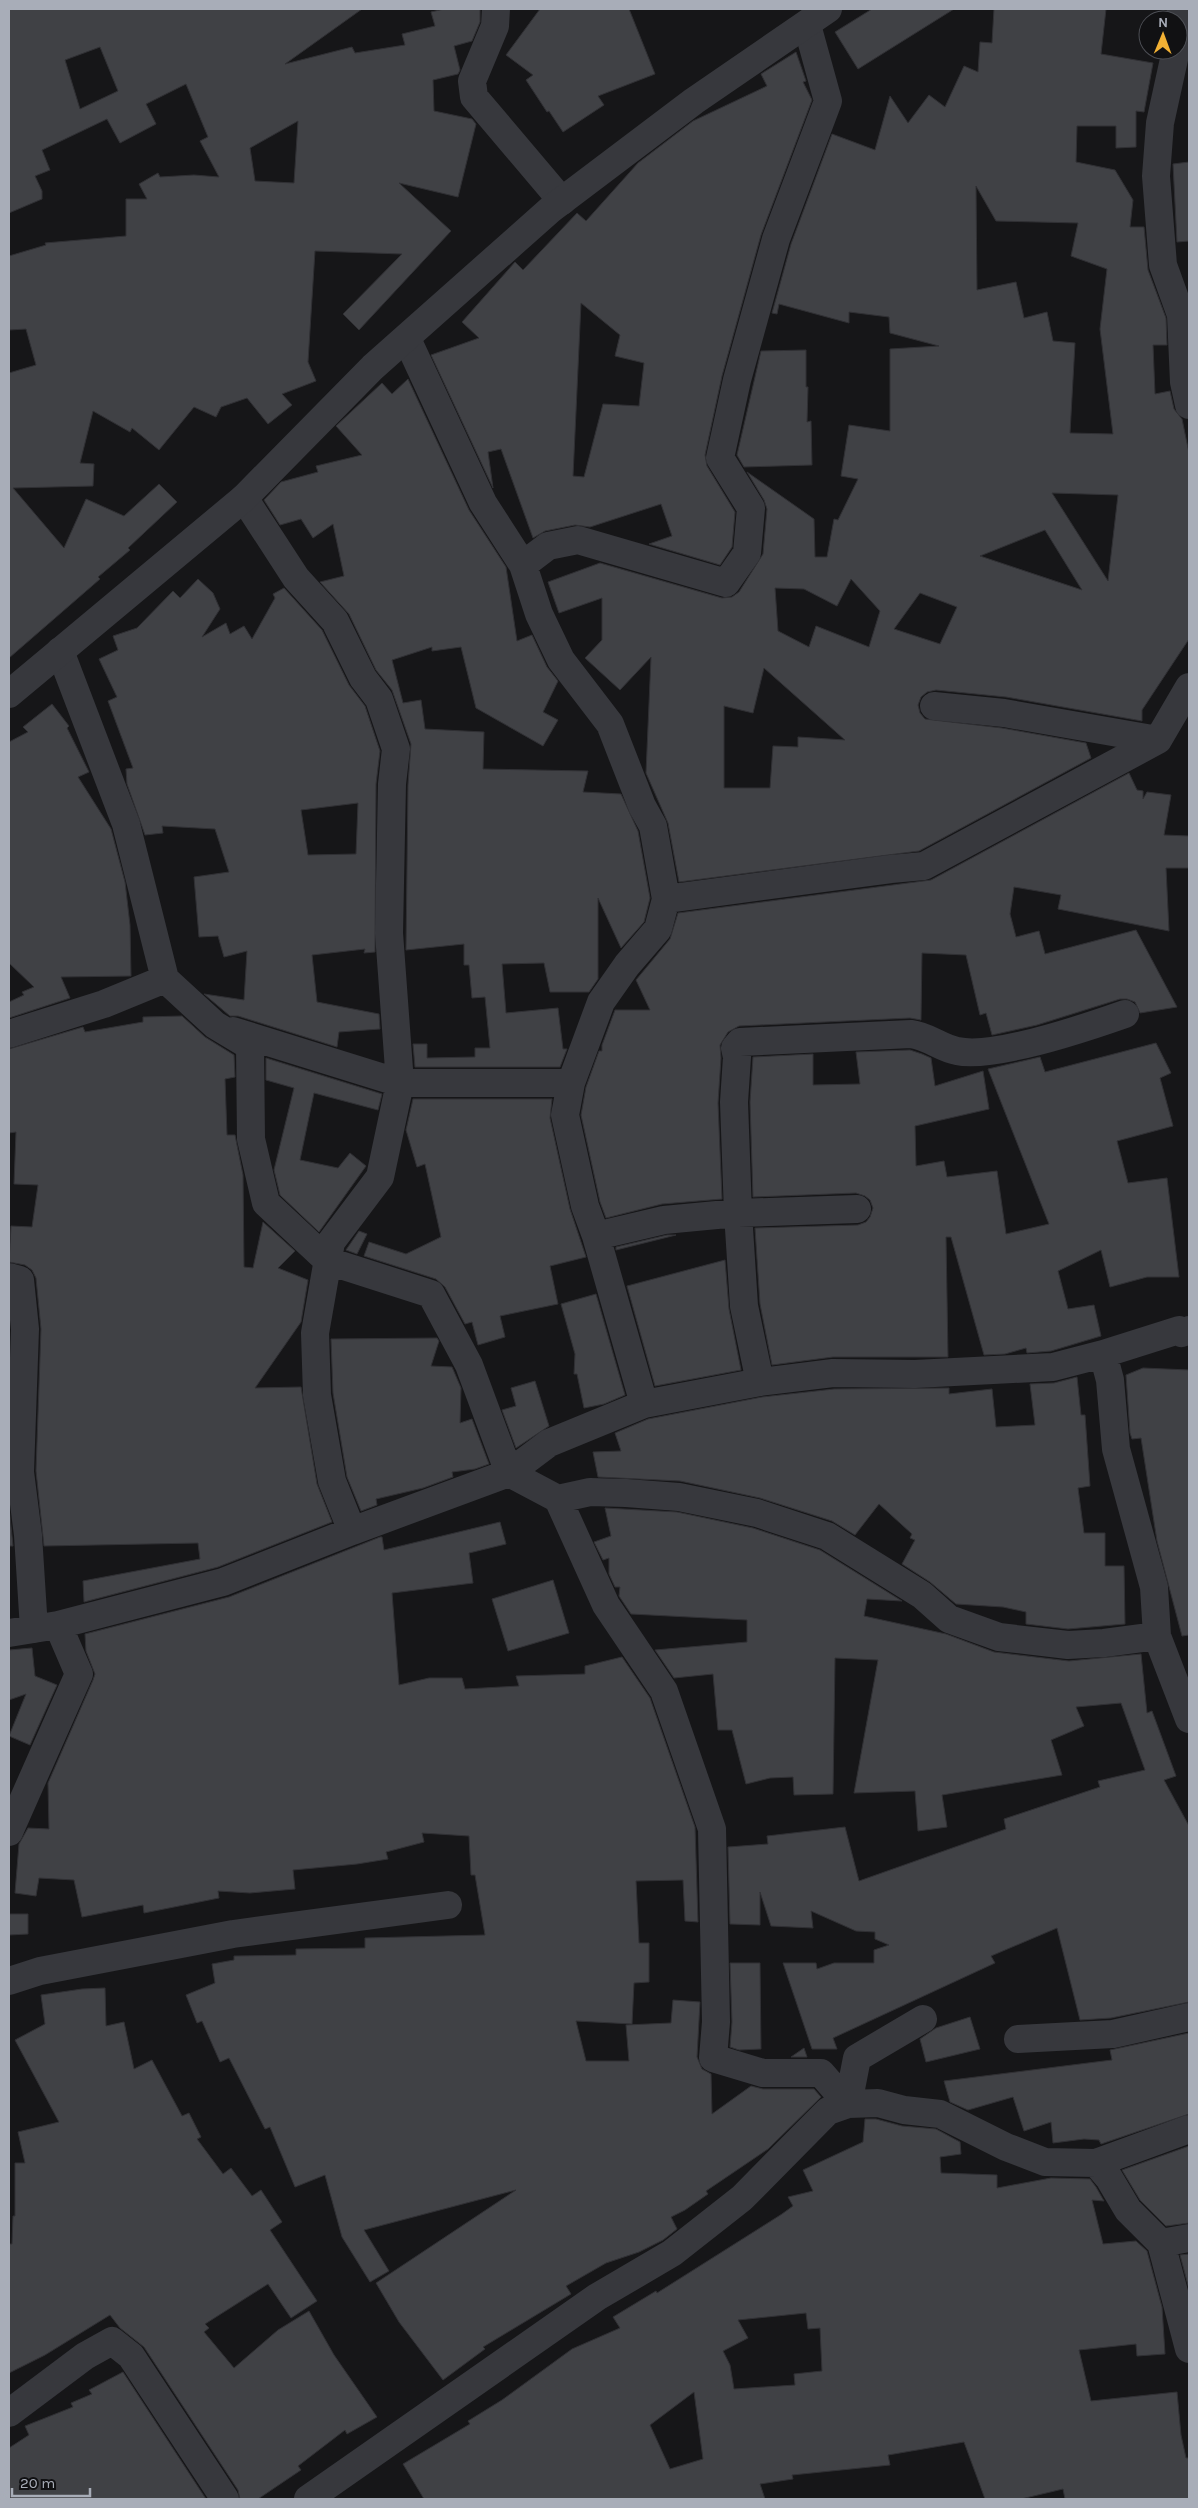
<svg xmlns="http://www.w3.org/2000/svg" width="1198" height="2508" font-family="Karla,sans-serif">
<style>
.building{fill:#404145;stroke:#303034;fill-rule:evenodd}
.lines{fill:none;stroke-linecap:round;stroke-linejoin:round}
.minor{stroke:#37383d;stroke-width:28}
.tertiary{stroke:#37383d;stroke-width:28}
</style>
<rect width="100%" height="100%" fill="#161618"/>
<path class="building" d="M 9,9 L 362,9 L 285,64 L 352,47 L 355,53 L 405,45 L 402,34 L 435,26 L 431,12 L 444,9 L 480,9 L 480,22 L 472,41 L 454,46 L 460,70 L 458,74 L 433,80 L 434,111 L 472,119 L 476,124 L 458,197 L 399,183 L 451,231 L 359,330 L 343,314 L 402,254 L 315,251 L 308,362 L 316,381 L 282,394 L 292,405 L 268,424 L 247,398 L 221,407 L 216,417 L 194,407 L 159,450 L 132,428 L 130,432 L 93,411 L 80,463 L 94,464 L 93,486 L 13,488 L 64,548 L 86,499 L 124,516 L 159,484 L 177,502 L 128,548 L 130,550 L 98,577 L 100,579 L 9,658 L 9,373 L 36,365 L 26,329 L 9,330 L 9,256 L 46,245 L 45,243 L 126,236 L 126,199 L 147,199 L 139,184 L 158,173 L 160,177 L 194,175 L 219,177 L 200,141 L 208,137 L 186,84 L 146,104 L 156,124 L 120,143 L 107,119 L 42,150 L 50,170 L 35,176 L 42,191 L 42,199 L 9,213 ZM 100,47 L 118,91 L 80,109 L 65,60 ZM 298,121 L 294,183 L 255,181 L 250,148 Z
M 540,9 L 629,9 L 655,74 L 598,96 L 604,105 L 563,132 L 549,111 L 547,112 L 526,80 L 533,75 L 506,55 Z
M 872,9 L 954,9 L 858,69 L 835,32 Z
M 994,9 L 1106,9 L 1101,54 L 1153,63 L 1144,112 L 1136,111 L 1136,147 L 1116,148 L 1116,126 L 1077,126 L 1076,162 L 1115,170 L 1133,200 L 1130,227 L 1144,227 L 1148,270 L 1166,318 L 1167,345 L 1153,345 L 1155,394 L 1170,391 L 1174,409 L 1182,419 L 1189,453 L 1189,639 L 1142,710 L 1142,721 L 1006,697 L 936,690 L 927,692 L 921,697 L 918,705 L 920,713 L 925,719 L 1002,728 L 1086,743 L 1091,758 L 919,851 L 679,882 L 668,823 L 646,773 L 651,657 L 620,690 L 585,658 L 602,640 L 602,598 L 559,613 L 548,582 L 600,563 L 722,598 L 732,597 L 739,592 L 763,554 L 767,509 L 764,500 L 747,472 L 814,519 L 815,557 L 827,557 L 834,519 L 838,520 L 858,479 L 841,476 L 849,425 L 890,431 L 890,349 L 939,346 L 890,333 L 889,317 L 849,312 L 849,323 L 779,304 L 777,314 L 772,313 L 791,244 L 832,134 L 875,150 L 890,96 L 908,123 L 929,95 L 945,107 L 964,66 L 978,72 L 980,42 L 992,43 ZM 976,186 L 996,221 L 1078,223 L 1071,256 L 1107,269 L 1100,329 L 1113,434 L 1070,433 L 1075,343 L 1053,341 L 1047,312 L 1024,318 L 1016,282 L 977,290 ZM 1052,493 L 1118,495 L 1108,581 ZM 1045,530 L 1082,590 L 980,556 ZM 851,579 L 880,611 L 869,647 L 816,626 L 809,647 L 778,631 L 775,588 L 804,589 L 837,606 ZM 920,593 L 957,607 L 940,644 L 894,629 ZM 764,668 L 845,740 L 798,737 L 798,747 L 773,746 L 770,788 L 724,788 L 724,706 L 753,713 Z
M 796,52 L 806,81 L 803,82 L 812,100 L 761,235 L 722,376 L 705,455 L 707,466 L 735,512 L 732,547 L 720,565 L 649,544 L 672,536 L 661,504 L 590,527 L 575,525 L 545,531 L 533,538 L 501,449 L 488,452 L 493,488 L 431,355 L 479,338 L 462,322 L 515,262 L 523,270 L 577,213 L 586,221 L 638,163 L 693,121 L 767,86 L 761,74 ZM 581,303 L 620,335 L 615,356 L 644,363 L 639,406 L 603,404 L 584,477 L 573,476 Z
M 1189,162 L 1189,241 L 1177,242 L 1173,164 Z
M 806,350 L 806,387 L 808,387 L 807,422 L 811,421 L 812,465 L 744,467 L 737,455 L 761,351 Z
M 408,379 L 469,510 L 506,567 L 517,641 L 532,635 L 547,667 L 558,681 L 543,712 L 558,720 L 543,746 L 476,708 L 461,647 L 432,651 L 432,647 L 392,660 L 403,703 L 421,700 L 425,729 L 484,732 L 483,769 L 588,771 L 583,792 L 621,794 L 638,831 L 650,898 L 644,922 L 621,948 L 598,898 L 598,979 L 589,992 L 550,992 L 544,963 L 502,964 L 506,1013 L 558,1008 L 563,1049 L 567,1049 L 560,1067 L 415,1067 L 413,1044 L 427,1044 L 427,1058 L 475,1057 L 475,1048 L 490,1048 L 485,997 L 472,998 L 469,965 L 464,965 L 464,944 L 406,950 L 408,785 L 411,744 L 392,690 L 376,670 L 349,614 L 320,582 L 344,576 L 333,524 L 313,538 L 301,519 L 280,525 L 264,500 L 281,482 L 318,472 L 316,466 L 362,455 L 336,426 L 382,383 L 392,394 Z
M 198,579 L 213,593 L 220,609 L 202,637 L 226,623 L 230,634 L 244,626 L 252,639 L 275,598 L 273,594 L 284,588 L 322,630 L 349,685 L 365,706 L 380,751 L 376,784 L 375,952 L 364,953 L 365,949 L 312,955 L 317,1002 L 379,1014 L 380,1029 L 339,1032 L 337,1047 L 238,1016 L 230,1016 L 204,994 L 244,1000 L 247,951 L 224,957 L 218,936 L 199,937 L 194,877 L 229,872 L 215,829 L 162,826 L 163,833 L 145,835 L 127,784 L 126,769 L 133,768 L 108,701 L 117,697 L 99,659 L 118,650 L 113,636 L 137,628 L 173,591 L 180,598 ZM 358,803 L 356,854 L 308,855 L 301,810 Z
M 52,704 L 69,726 L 67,728 L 89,772 L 78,777 L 111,829 L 125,882 L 130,925 L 131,976 L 61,977 L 70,998 L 9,1018 L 9,1002 L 24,995 L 22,992 L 34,987 L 9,963 L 9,742 L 28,732 L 23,727 Z
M 1129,773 L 1137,790 L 1143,791 L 1143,799 L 1147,792 L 1171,795 L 1164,835 L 1189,836 L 1189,868 L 1166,868 L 1169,931 L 1058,909 L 1061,895 L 1014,887 L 1010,914 L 1016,937 L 1039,931 L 1045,954 L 1136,930 L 1177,1007 L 1140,1013 L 1135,1002 L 1127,999 L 1120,999 L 1037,1025 L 992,1035 L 986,1013 L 980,1015 L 966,955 L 922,953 L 921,1020 L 910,1018 L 739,1026 L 728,1032 L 720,1045 L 721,1058 L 718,1103 L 722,1199 L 662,1204 L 606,1218 L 600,1202 L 581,1115 L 586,1087 L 599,1051 L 602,1051 L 602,1045 L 615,1010 L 650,1010 L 636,980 L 670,939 L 678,913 L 931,880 Z
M 182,1016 L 205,1037 L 234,1055 L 235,1077 L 225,1079 L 227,1135 L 235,1135 L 243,1175 L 244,1267 L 253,1268 L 263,1222 L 295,1251 L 278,1268 L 308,1280 L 301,1322 L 255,1388 L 301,1387 L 317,1484 L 332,1522 L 218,1567 L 84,1602 L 83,1581 L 200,1559 L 198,1543 L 44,1546 L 36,1471 L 41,1329 L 36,1278 L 32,1270 L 25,1265 L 9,1262 L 11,1226 L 32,1227 L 38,1185 L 14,1184 L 16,1132 L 9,1133 L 9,1049 L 83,1027 L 85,1032 L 143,1022 L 143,1017 Z
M 1156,1043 L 1171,1073 L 1160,1078 L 1173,1126 L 1117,1141 L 1128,1183 L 1167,1178 L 1179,1277 L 1147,1277 L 1110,1287 L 1101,1250 L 1058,1271 L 1068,1309 L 1094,1305 L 1101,1336 L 1051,1351 L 1027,1353 L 1026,1348 L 1005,1354 L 984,1355 L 951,1237 L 946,1237 L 948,1357 L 833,1357 L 772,1365 L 760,1304 L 755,1228 L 858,1225 L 866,1222 L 870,1217 L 873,1208 L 870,1200 L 865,1196 L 856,1193 L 753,1197 L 750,1102 L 753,1057 L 813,1054 L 813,1085 L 860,1084 L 856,1052 L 910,1050 L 922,1054 L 931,1058 L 935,1086 L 983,1071 L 989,1109 L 915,1126 L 916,1166 L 944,1161 L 947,1177 L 997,1171 L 1006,1234 L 1049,1224 L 988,1069 L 1040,1057 L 1045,1072 Z
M 266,1058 L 382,1094 L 378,1110 L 314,1093 L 300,1160 L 338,1168 L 350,1153 L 366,1166 L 319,1232 L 280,1195 L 274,1170 L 294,1088 L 266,1080 Z
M 413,1099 L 552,1099 L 550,1118 L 570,1209 L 586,1257 L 550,1266 L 558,1304 L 500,1316 L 505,1337 L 478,1345 L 472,1322 L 465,1324 L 445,1287 L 436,1279 L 364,1256 L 369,1242 L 406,1254 L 441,1237 L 425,1164 L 417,1167 L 406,1130 Z
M 359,1231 L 367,1234 L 357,1254 L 346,1250 Z
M 667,1235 L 676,1235 L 616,1250 L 616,1247 Z
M 725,1260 L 729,1309 L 741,1370 L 655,1386 L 627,1286 Z
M 596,1294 L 625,1395 L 604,1404 L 584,1408 L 577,1374 L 574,1374 L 575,1354 L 561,1304 Z
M 437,1338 L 439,1341 L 431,1366 L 452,1367 L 461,1388 L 460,1423 L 472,1419 L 489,1464 L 475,1469 L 452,1472 L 453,1477 L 423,1488 L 376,1499 L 377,1505 L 361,1511 L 347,1477 L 333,1393 L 331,1339 Z
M 1143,1368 L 1189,1370 L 1189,1635 L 1182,1636 L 1157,1541 L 1141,1438 L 1132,1439 L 1130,1433 L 1126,1375 Z
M 1077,1377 L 1081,1415 L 1085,1415 L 1090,1486 L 1078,1488 L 1084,1533 L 1105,1533 L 1105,1566 L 1124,1566 L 1125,1624 L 1068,1629 L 1026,1624 L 1026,1612 L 1003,1607 L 956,1604 L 930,1582 L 902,1564 L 915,1540 L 910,1538 L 912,1534 L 879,1504 L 855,1535 L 832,1521 L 760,1498 L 680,1481 L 598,1477 L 593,1452 L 621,1451 L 615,1433 L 648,1419 L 762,1397 L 834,1389 L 949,1388 L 949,1394 L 992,1389 L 996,1427 L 1035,1425 L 1030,1384 L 1054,1383 Z
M 535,1381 L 549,1426 L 516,1448 L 502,1410 L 516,1406 L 511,1388 Z
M 9,1507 L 12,1536 L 13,1546 L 9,1546 Z
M 605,1508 L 677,1512 L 753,1528 L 820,1550 L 902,1601 L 867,1599 L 864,1616 L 946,1634 L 994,1652 L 1069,1661 L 1141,1654 L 1147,1713 L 1152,1711 L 1176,1776 L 1164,1780 L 1189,1826 L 1189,2002 L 1111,2018 L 1080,2020 L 1057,1928 L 991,1956 L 995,1963 L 833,2038 L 837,2049 L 812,2049 L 783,1963 L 816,1963 L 817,1969 L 834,1963 L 874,1963 L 874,1950 L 889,1945 L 875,1939 L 875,1932 L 856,1931 L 811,1911 L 813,1928 L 771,1926 L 760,1892 L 760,1925 L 730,1924 L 728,1847 L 768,1844 L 767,1836 L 845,1827 L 859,1881 L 1006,1829 L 1004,1819 L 1100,1787 L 1098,1781 L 1145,1770 L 1121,1703 L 1076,1707 L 1084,1726 L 1051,1740 L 1062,1775 L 942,1795 L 947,1827 L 918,1831 L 915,1791 L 854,1793 L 878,1660 L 835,1658 L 833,1794 L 794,1795 L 793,1777 L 770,1778 L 746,1784 L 732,1730 L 718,1730 L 713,1674 L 674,1678 L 655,1650 L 747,1642 L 747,1620 L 631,1614 L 619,1596 L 620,1587 L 615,1587 L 609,1574 L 609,1558 L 603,1560 L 594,1542 L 611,1536 Z
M 500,1522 L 506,1544 L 469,1553 L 473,1583 L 392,1593 L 399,1685 L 429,1678 L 462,1678 L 465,1689 L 519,1686 L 516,1676 L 585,1674 L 585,1666 L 622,1657 L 650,1698 L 695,1827 L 698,1922 L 685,1921 L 683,1880 L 636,1881 L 639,1943 L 649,1943 L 649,1982 L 634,1983 L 632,2024 L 576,2021 L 586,2061 L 629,2061 L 626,2025 L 671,2023 L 673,2000 L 700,2002 L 697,2057 L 702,2069 L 711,2074 L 712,2114 L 751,2086 L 763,2089 L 814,2089 L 821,2097 L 768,2149 L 706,2191 L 708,2194 L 685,2210 L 671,2217 L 677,2229 L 663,2240 L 639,2252 L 606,2263 L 566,2286 L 571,2294 L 483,2347 L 485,2349 L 443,2380 L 399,2322 L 376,2283 L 516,2190 L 364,2230 L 389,2271 L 370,2282 L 342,2237 L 325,2175 L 295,2187 L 270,2127 L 265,2129 L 229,2058 L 220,2062 L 202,2021 L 197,2023 L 186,1995 L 215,1983 L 212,1964 L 234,1960 L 234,1956 L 296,1955 L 296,1949 L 365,1948 L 365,1938 L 485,1935 L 475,1875 L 471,1875 L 469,1836 L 422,1833 L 424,1842 L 386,1852 L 388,1859 L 357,1864 L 293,1870 L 295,1889 L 250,1893 L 218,1891 L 219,1898 L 144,1913 L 143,1905 L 82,1917 L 74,1880 L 39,1878 L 36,1896 L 15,1893 L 19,1844 L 28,1828 L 49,1829 L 48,1783 L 93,1680 L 95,1674 L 86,1651 L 85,1634 L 229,1597 L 380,1537 L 382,1537 L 384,1550 Z
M 553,1580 L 569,1633 L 508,1651 L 492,1599 Z
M 32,1648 L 35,1676 L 57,1685 L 30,1745 L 9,1736 L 26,1694 L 9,1700 L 9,1650 Z
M 9,1914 L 28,1914 L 28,1934 L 9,1935 Z
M 730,1963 L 760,1963 L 761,2049 L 739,2050 L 730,2047 L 732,2022 Z
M 105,1988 L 106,2026 L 124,2022 L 134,2069 L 152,2060 L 182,2116 L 189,2113 L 201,2137 L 197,2139 L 223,2174 L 231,2168 L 252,2196 L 261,2190 L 282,2222 L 270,2230 L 317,2301 L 291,2318 L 268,2284 L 205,2324 L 209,2328 L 204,2332 L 234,2368 L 278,2330 L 309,2311 L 334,2355 L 377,2417 L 347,2434 L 345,2430 L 298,2466 L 301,2470 L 258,2499 L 240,2499 L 238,2490 L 144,2347 L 120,2328 L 110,2315 L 45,2355 L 9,2373 L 9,2244 L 12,2244 L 13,2216 L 15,2216 L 15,2163 L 25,2163 L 18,2132 L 59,2122 L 15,2040 L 45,2024 L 41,1995 L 82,1989 Z
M 970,2017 L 980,2049 L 926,2062 L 920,2039 L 936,2028 Z
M 1189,2033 L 1189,2114 L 1101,2144 L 1099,2140 L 1084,2139 L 1053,2143 L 1051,2122 L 1024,2131 L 1013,2097 L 968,2110 L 950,2102 L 944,2081 L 1112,2060 L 1110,2050 Z
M 804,2048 L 807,2057 L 791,2057 Z
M 865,2119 L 876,2119 L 902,2126 L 936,2129 L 960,2142 L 961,2154 L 940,2157 L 941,2173 L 997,2175 L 997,2188 L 1051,2178 L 1090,2179 L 1096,2187 L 1104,2201 L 1092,2200 L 1103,2244 L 1136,2241 L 1147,2251 L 1162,2307 L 1165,2354 L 1137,2356 L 1136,2344 L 1079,2350 L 1091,2401 L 1177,2392 L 1181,2435 L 1186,2458 L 1189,2458 L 1189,2499 L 1065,2499 L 1063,2489 L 1021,2499 L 985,2499 L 964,2442 L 888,2455 L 890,2465 L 792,2475 L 793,2479 L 760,2484 L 765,2499 L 424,2499 L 403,2464 L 470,2424 L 468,2421 L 502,2400 L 572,2349 L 620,2328 L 613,2317 L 656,2291 L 657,2293 L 782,2214 L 793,2206 L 788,2197 L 813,2191 L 803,2170 L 863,2142 ZM 806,2313 L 808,2329 L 820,2328 L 822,2371 L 794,2374 L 795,2385 L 734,2389 L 730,2365 L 723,2351 L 748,2338 L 738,2320 ZM 694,2392 L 703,2459 L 670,2469 L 650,2425 Z
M 1189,2146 L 1189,2223 L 1166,2226 L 1140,2200 L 1122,2170 Z
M 1189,2254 L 1189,2289 L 1180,2255 Z
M 123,2372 L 206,2499 L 9,2499 L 9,2448 L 29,2435 L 25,2426 L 73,2407 L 71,2403 L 92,2394 L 89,2390 Z"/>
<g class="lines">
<path class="minor" d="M 496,9 L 495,26 L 472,81 L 474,97 L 562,201
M 1178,33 L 1181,9
M 1176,50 L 1160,123 L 1156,176 L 1163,265 L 1181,315 L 1184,382 L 1189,405
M 407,339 L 483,503 L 523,565 L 539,614 L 561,660 L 610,724 L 642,806 L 653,826 L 666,899 L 658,929 L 627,965 L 601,1002 L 571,1083 L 565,1115 L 585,1206 L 596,1236 L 644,1404
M 244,498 L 296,578 L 335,621 L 363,678 L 379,699 L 396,749 L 392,784 L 389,933 L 400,1083 L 380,1177 L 331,1242 L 315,1333 L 317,1395 L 332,1481 L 352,1531
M 523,565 L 548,546 L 578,540 L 726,583 L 747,553 L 751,508 L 720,458 L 737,380 L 776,239 L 828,101 L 807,25
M 60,651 L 126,824 L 165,979
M 1158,740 L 1189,687
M 666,899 L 891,869 L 924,866 L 1158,740 L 1004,713 L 934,706
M 233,1031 L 400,1083 L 571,1083
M 9,1034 L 104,1004 L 165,979 L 215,1025 L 250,1046 L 251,1139 L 266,1203 L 328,1261 L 431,1294 L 469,1365 L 509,1473 L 558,1499 L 590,1492 L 626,1493 L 679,1497 L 757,1513 L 827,1536 L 922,1595 L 949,1619 L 999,1637 L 1068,1645 L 1104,1643 L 1157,1636
M 596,1236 L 664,1220 L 738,1213 L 857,1209
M 9,1277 L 20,1280 L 25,1329 L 20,1472 L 28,1535 L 34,1629
M 1103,1354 L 1110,1380 L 1116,1449 L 1154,1587 L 1157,1636 L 1189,1719
M 760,1382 L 744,1306 L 738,1213 L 734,1102 L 737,1057 L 735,1048 L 740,1042 L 911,1034 C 928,1036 941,1048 957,1051 C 994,1059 1088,1027 1125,1014
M 558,1499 L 606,1605 L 664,1691 L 712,1829 L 716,2022 L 713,2058 L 763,2073 L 821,2073 L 848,2104 L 857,2058 L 923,2019
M 9,1633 L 58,1625 L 223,1582 L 352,1531 L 509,1473 L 549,1443 L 644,1404 L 760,1382 L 833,1373 L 915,1374 L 1053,1367 L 1103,1354 L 1179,1330 L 1182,1333 L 1189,1330
M 9,1832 L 79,1674 L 58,1625
M 9,1981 L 40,1971 L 233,1934 L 448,1905
M 1018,2039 L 1113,2034 L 1189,2017
M 1096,2163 L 1109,2178 L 1128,2210 L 1161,2243 L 1189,2349
M 1161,2243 L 1189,2238
M 9,2413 L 85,2356 L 112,2341 L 131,2356 L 225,2499
M 308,2499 L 597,2297 L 672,2253 L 742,2198 L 828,2111 L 848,2104 L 878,2103 L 904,2110 L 940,2114 L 1006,2147 L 1045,2162 L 1096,2163 L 1189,2129"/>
<path class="tertiary" d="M 9,694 L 244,498 L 373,367 L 551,209 L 694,101 L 828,9"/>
</g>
<rect width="1198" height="2508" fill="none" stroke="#a8adb8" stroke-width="20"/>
<g transform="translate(1163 35) rotate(1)"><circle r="24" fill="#111113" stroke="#4d4f55"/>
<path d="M0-4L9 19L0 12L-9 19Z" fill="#f2b134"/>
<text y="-8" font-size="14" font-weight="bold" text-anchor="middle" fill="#a8adb8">N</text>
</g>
<path d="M12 2488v8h78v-8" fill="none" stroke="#a8adb8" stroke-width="2.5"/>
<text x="20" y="2488" font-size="15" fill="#a8adb8" stroke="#111113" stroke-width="4" paint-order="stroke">20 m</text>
</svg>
